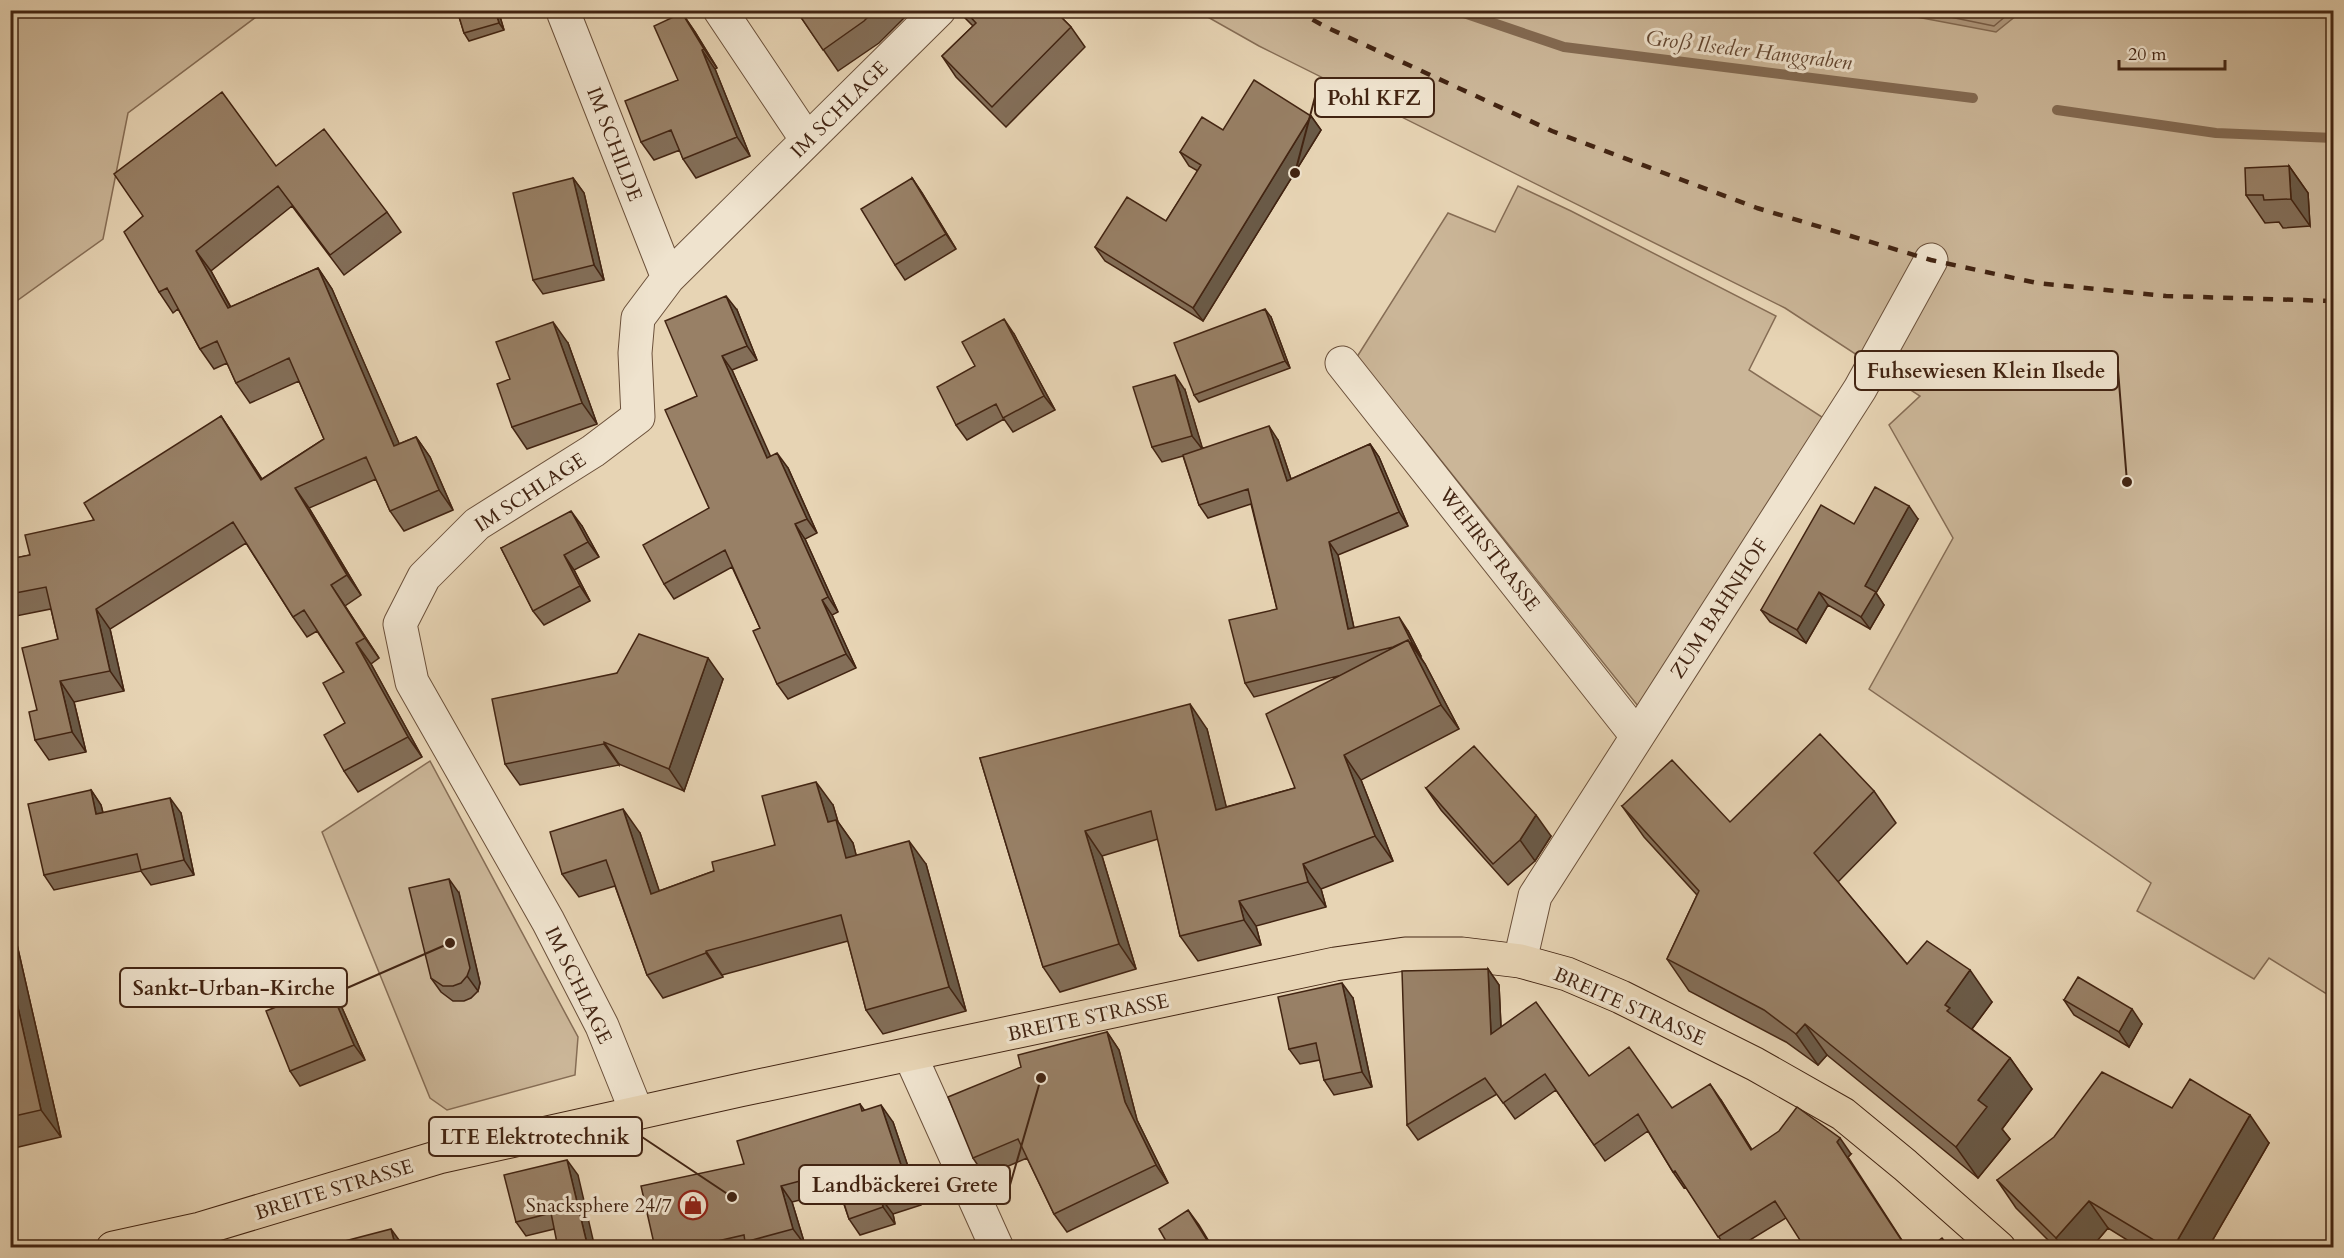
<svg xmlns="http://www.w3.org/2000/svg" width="2344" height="1258" font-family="Cardo,serif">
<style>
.green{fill:#cbb698;stroke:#866d55;stroke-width:1.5}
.water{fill:#af987d;stroke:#836a52;stroke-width:1.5}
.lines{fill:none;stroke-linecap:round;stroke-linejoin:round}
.shore{stroke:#785e48;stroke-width:1.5}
.stream{stroke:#836a52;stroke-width:10}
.street-casing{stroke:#6b503a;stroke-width:35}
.primary-casing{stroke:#422412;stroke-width:35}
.street{stroke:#efe3ce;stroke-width:33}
.primary{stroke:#e7d4b4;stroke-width:33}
.rail{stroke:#422412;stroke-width:4.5;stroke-dasharray:10 10;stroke-linecap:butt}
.wall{fill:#836e58;stroke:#422412;stroke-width:1.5}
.shaded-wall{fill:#6a5a47;stroke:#422412;stroke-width:1.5}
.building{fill:#988066;stroke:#422412;stroke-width:1.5}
.labels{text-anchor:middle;stroke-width:6;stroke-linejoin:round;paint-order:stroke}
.street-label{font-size:20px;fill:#422412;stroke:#efe3ce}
.poi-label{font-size:20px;fill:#422412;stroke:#efe3ce;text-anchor:end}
.water-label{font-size:21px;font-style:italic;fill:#634732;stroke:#efe3ce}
.leader{fill:none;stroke:#422412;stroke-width:2}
.callout-dot{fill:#422412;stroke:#efe3ce;stroke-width:2}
.callout{fill:#efe3ce;stroke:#422412;stroke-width:2}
.callout-label{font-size:21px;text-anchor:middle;font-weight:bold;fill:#422412}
</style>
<rect width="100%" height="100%" fill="#e7d4b4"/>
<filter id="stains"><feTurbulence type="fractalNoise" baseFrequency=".00333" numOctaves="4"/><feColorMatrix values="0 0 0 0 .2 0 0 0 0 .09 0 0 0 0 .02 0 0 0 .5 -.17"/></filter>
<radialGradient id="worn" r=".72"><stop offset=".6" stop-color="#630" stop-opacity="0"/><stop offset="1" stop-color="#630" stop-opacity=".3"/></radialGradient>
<path class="green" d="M 11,11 L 264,11 L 128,113 L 103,239 L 11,305 Z
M 1197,11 L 2333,11 L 2333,998 L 2269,958 L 2254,979 L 2137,911 L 2151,883 L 1869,689 L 1953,538 L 1889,425 L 1920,396 L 1785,308 L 1259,46 Z
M 1518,186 L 1571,211 L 1776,316 L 1749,370 L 1825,419 L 1638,706 L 1423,438 L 1355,360 L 1448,213 L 1495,232 Z
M 430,761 L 578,1037 L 575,1075 L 447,1110 L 430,1098 L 322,832 Z"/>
<path class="water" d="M 1885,11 L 2022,11 L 1996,32 Z"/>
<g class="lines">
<path class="shore" d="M 1916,10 L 1994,26 L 2013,10"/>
<path class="stream" d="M 1455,10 L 1564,47 L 1973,98
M 2057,110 L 2216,133 L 2334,138"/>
<g class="street-casing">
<path id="street" d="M 567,10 L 564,14 L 668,278
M 720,10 L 807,140
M 1342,363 L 1637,736
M 1520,961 L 1535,896 L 1860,389 L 1931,260
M 910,1055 L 997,1248
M 637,1113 L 602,1026 L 548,921 L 412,682 L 400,624 L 424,577 L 477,524 L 593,451 L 638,417 L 635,353 L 638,318 L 668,278 L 939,10"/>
</g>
<g class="primary-casing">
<path id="primary" d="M 113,1248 L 200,1229 L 439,1157 L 740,1090 L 1335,964 L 1405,954 L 1462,954 L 1520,961 L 1567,974 L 1621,997 L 1755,1064 L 1843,1114 L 1905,1165 L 1999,1248"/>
</g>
<use href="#street" class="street"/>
<use href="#primary" class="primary"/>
<path class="rail" d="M 1295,10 L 1326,27 L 1552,131 L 1757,208 L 1931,260 L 2037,283 L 2166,296 L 2334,301"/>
</g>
<path class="wall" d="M 457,10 L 498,10 L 504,30 L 469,41 L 464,33 Z
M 796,10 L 909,10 L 910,12 L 879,43 L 838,71 Z
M 957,10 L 1054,10 L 1071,27 L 1085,47 L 1006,127 L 956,77 L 942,56 L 973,26 Z
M 682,13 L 695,32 L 717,68 L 715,69 L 750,156 L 696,178 L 683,159 L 680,150 L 654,160 L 641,142 L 678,80 Z
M 1311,116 L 1321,130 L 1203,321 L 1105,261 L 1095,247 L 1166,221 L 1198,171 L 1189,166 L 1180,152 L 1223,130 Z
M 276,166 L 387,212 L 401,232 L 344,275 L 292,206 L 211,271 L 231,307 L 318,268 L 332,289 L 399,444 L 416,437 L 430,457 L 453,510 L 404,531 L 390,511 L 376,479 L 309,508 L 361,595 L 345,606 L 379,658 L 371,664 L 422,757 L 358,792 L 344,771 L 345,723 L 344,672 L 317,631 L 307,637 L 293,617 L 246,543 L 110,629 L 124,691 L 74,702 L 86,752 L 49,760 L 35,740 L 37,710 L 58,639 L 51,609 L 16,616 L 10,608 L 10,559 L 30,555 L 94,520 L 221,416 L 262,479 L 324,439 L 299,381 L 250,403 L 236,383 L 227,363 L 214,369 L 200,349 L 178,309 L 173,313 L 159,292 L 143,216 Z
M 2289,166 L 2308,193 L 2310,226 L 2283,228 L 2279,222 L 2265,223 L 2246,195 Z
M 573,178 L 584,193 L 604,280 L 543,294 L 533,280 Z
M 912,178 L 922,193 L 956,249 L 905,280 L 895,265 Z
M 737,310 L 757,360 L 732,370 L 770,457 L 788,468 L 817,533 L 805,539 L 838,612 L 832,615 L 856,668 L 788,699 L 777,684 L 760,628 L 732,567 L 674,599 L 664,584 L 709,508 L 697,396 Z
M 1271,317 L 1290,368 L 1199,402 L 1194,395 Z
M 1014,334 L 1055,410 L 1013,432 L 1004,419 L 967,440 L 956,425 L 975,366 Z
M 568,343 L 597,424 L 527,449 L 512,427 L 510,379 Z
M 1185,390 L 1202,448 L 1278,440 L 1291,479 L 1370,444 L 1379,457 L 1408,526 L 1338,555 L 1354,628 L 1408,631 L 1421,656 L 1420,656 L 1425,664 L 1459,729 L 1361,780 L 1393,861 L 1321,889 L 1326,907 L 1256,926 L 1261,945 L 1198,961 L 1180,936 L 1158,839 L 1102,856 L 1136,969 L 1060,992 L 1043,967 L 980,758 L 1207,729 L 1226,807 L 1295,788 L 1338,676 L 1254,697 L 1245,683 L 1277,609 L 1251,504 L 1208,518 L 1199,505 L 1183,456 L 1162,462 L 1152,447 Z
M 1918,519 L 1876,593 L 1884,605 L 1870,629 L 1828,605 L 1806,643 L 1770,622 L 1761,610 L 1854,524 Z
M 582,526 L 599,557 L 574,570 L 590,601 L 544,625 L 533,611 L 501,548 Z
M 617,673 L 723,679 L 684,791 L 619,764 L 619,765 L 520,785 L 505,764 Z
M 1426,788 L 1551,836 L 1535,861 L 1508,885 L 1441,810 Z
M 91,790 L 101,805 L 103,813 L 181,813 L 194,875 L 151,885 L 141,871 L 54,890 L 44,875 Z
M 1874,791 L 1896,823 L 1838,882 L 1907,964 L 1992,1002 L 1972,1029 L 2010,1058 L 2032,1089 L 2002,1129 L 2010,1139 L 1978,1178 L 1827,1055 L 1818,1065 L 1786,1042 L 1689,991 L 1667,959 L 1697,895 L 1644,837 L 1622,806 L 1730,822 Z
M 833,805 L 838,822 L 853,843 L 856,855 L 926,864 L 966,1011 L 883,1034 L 866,1010 L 848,941 L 722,975 L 723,977 L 663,998 L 647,975 L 615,886 L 579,897 L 562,874 L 640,833 L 659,891 L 714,871 L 775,845 Z
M 459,893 L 480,983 L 478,991 L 471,998 L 464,1001 L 453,1001 L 441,992 L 431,978 Z
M 10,914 L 61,1137 L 10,1149 Z
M 1488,969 L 1499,985 L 1501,1027 L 1589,1076 L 1672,1108 L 1721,1100 L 1752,1150 L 1851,1154 L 1848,1157 L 1786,1218 L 1737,1248 L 1726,1248 L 1686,1187 L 1684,1188 L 1673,1172 L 1648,1131 L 1605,1161 L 1556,1090 L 1515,1119 L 1497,1094 L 1418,1140 L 1407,1125 Z
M 329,986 L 339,1001 L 365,1060 L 300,1086 L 290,1071 Z
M 1353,998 L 1372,1087 L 1334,1095 L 1324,1080 L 1320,1060 L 1300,1064 L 1289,1049 Z
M 2064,1000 L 2142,1024 L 2129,1047 L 2074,1015 Z
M 1107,1032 L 1119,1050 L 1137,1120 L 1168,1183 L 1067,1232 L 1054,1214 L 1027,1158 L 985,1176 L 973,1158 Z
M 860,1104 L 865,1111 L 893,1122 L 921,1205 L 893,1214 L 895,1224 L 860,1235 L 849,1219 L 839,1190 L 792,1202 L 805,1245 L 795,1248 L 655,1248 L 744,1164 Z
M 2172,1108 L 2269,1143 L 2208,1248 L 2140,1248 L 2108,1228 L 2091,1248 L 2056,1248 L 2016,1208 L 1997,1180 Z
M 578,1175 L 554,1229 L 526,1236 L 516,1222 Z"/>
<path class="shaded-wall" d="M 495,10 L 498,10 L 504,30 L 499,23 Z
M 682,13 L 695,32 L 717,68 L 704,49 Z
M 702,50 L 715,69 L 750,156 L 737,137 Z
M 1311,116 L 1321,130 L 1203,321 L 1193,308 Z
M 2289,166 L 2308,193 L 2310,226 L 2291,199 Z
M 573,178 L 584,193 L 604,280 L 594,265 Z
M 912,178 L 922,193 L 956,249 L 946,234 Z
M 196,251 L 211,271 L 242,329 L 228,308 Z
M 318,268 L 332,289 L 409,466 L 394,446 Z
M 726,296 L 737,310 L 757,360 L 747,346 Z
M 1265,309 L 1271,317 L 1290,368 L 1285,361 Z
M 1004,319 L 1014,334 L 1055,410 L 1044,396 Z
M 553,322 L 568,343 L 597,424 L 582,403 Z
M 722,356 L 732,370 L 778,473 L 767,458 Z
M 1175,375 L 1185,390 L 1203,450 L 1192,436 Z
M 221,416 L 235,437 L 275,500 L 261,480 Z
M 1269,426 L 1278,440 L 1296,494 L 1287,481 Z
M 416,437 L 430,457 L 453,510 L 439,490 Z
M 1370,444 L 1379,457 L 1408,526 L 1399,512 Z
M 777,453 L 788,468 L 817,533 L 807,519 Z
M 295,488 L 309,508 L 361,595 L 347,575 Z
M 1909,506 L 1918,519 L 1876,593 L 1884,605 L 1870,629 L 1861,617 L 1865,586 Z
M 571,511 L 582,526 L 599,557 L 588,542 Z
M 795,524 L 805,539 L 838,612 L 828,597 Z
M 1329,542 L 1338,555 L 1357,642 L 1348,629 Z
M 564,555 L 574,570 L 590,601 L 580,586 Z
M 331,585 L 345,606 L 379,658 L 365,638 Z
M 1819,592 L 1828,605 L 1806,643 L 1797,630 Z
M 822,600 L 832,615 L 856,668 L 846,654 Z
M 96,609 L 110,629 L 124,691 L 110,671 Z
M 1399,617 L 1408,631 L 1421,656 L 1412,643 Z
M 1408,640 L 1425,664 L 1459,729 L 1441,705 Z
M 356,643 L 371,664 L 422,757 L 408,737 Z
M 708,658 L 723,679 L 684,791 L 669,769 Z
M 60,681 L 74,702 L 86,752 L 72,732 Z
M 1190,704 L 1207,729 L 1233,834 L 1216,810 Z
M 604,742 L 619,764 L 619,765 L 604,744 Z
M 1344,755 L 1361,780 L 1393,861 L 1375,836 Z
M 816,782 L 833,805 L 838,822 L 853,843 L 863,882 L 846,858 L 828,822 Z
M 91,790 L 101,805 L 107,829 L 96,814 Z
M 170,798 L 181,813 L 194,875 L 184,860 Z
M 623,809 L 640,833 L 668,917 L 651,894 Z
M 1536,815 L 1551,836 L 1535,861 L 1520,840 Z
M 1085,831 L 1102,856 L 1136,969 L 1119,944 Z
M 909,841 L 926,864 L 966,1011 L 949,987 Z
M 1303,864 L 1321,889 L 1326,907 L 1308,882 Z
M 449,879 L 459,893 L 480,983 L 478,991 L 467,976 Z
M 1239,901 L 1256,926 L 1261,945 L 1244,920 Z
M 10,914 L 61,1137 L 41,1110 L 10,972 Z
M 706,951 L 722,975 L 723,977 L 706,953 Z
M 1488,969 L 1499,985 L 1502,1050 L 1491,1034 Z
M 1970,970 L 1992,1002 L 1968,1034 L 1947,1011 L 1945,1005 Z
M 1342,983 L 1353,998 L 1372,1087 L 1362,1072 Z
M 329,986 L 339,1001 L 365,1060 L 354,1045 Z
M 2132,1009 L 2142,1024 L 2129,1047 L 2119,1032 Z
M 1805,1024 L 1827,1055 L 1818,1065 L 1796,1034 Z
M 1107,1032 L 1119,1050 L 1137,1120 L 1168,1183 L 1156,1165 L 1125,1102 Z
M 2010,1058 L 2032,1089 L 2002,1129 L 2010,1139 L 1978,1178 L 1956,1147 L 1978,1100 Z
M 1710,1084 L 1721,1100 L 1762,1166 L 1751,1150 Z
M 881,1105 L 893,1122 L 921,1205 L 909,1189 Z
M 2250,1115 L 2269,1143 L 2208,1248 L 2173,1248 Z
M 1840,1138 L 1851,1154 L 1848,1157 L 1907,1248 L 1901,1248 L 1837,1142 Z
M 567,1160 L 578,1175 L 595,1248 L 588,1248 Z
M 781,1186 L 792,1202 L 805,1245 L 793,1229 Z
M 881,1198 L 893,1214 L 895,1224 L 883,1207 Z
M 2089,1201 L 2108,1228 L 2091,1248 L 2062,1248 L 2056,1238 Z
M 1188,1210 L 1199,1225 L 1213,1248 L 1212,1248 Z
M 391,1229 L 402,1244 L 403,1248 L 396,1248 Z"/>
<path class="building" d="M 457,10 L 495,10 L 499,23 L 464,33 Z
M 796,10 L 875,10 L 864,21 L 823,50 Z
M 964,10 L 1054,10 L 1071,27 L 992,107 L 942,56 L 976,23 Z
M 682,13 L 704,49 L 702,50 L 737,137 L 683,159 L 671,130 L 641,142 L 625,101 L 678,80 L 654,26 Z
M 1254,80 L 1311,116 L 1193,308 L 1095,247 L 1127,197 L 1166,221 L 1201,165 L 1180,152 L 1202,117 L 1223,130 Z
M 222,92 L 276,166 L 324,129 L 387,212 L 330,255 L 278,186 L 196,251 L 228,308 L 318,268 L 394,446 L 416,437 L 439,490 L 390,511 L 366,457 L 295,488 L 347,575 L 331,585 L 365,638 L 356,643 L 408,737 L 344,771 L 324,735 L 345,723 L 323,683 L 344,672 L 304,610 L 293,617 L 233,522 L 96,609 L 110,671 L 60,681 L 72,732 L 35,740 L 29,712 L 37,710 L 22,648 L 58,639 L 46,587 L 10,594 L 10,559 L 30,555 L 25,535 L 94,520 L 84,503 L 221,416 L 261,480 L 324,439 L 289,358 L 236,383 L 217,341 L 200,349 L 167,288 L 159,292 L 124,232 L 143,216 L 114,174 Z
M 2289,166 L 2291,199 L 2264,200 L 2263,195 L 2246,195 L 2245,168 Z
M 573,178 L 594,265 L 533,280 L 513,193 Z
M 912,178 L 946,234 L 895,265 L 861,209 Z
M 726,296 L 747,346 L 722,356 L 767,458 L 777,453 L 807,519 L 795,524 L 828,597 L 822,600 L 846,654 L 777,684 L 753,631 L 760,628 L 725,550 L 664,584 L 643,545 L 709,508 L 665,410 L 697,396 L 665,321 Z
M 1265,309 L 1285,361 L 1194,395 L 1174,343 Z
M 1004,319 L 1044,396 L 1003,418 L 996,404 L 956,425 L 937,387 L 975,366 L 962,342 Z
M 553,322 L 582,403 L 512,427 L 497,384 L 510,379 L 496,342 Z
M 1175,375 L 1192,436 L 1152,447 L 1133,387 Z
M 1269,426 L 1287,481 L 1370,444 L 1399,512 L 1329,542 L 1348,629 L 1399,617 L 1412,643 L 1410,643 L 1408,640 L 1393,647 L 1245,683 L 1229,620 L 1277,609 L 1248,489 L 1199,505 L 1183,455 Z
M 1875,487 L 1909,506 L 1865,586 L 1876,592 L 1861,617 L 1819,592 L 1797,630 L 1761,610 L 1821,505 L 1854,524 Z
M 571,511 L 588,542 L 564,555 L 580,586 L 533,611 L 501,548 Z
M 639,634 L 708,658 L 669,769 L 604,742 L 604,744 L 505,764 L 492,699 L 617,673 Z
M 1408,640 L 1441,705 L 1344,755 L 1375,836 L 1303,864 L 1308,882 L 1239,901 L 1244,920 L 1180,936 L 1151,811 L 1085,831 L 1119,944 L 1043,967 L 980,758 L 1190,704 L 1216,810 L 1295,788 L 1266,714 Z
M 1820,734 L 1874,791 L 1814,853 L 1907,964 L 1927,941 L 1970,970 L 1945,1005 L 1950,1008 L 1947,1011 L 2010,1058 L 1978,1100 L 1987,1107 L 1956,1147 L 1805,1024 L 1796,1034 L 1764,1010 L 1667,959 L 1699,891 L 1622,806 L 1672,760 L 1730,822 Z
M 1474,746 L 1536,815 L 1520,840 L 1493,864 L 1426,788 Z
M 816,782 L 828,822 L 836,820 L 846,858 L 909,841 L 949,987 L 866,1010 L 841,915 L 706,951 L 706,953 L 647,975 L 606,860 L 562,874 L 550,832 L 623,809 L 651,894 L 714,871 L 712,862 L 775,845 L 762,796 Z
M 91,790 L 96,814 L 170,798 L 184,860 L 141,870 L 137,854 L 44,875 L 28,804 Z
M 449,879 L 470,968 L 467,976 L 461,983 L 453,986 L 443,986 L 431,978 L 409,888 Z
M 1488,969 L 1491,1034 L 1536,1002 L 1589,1076 L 1629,1047 L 1672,1108 L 1710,1084 L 1751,1150 L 1779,1131 L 1797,1107 L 1840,1138 L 1837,1142 L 1904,1244 L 1901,1248 L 1805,1248 L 1775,1201 L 1718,1237 L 1675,1171 L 1673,1172 L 1638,1114 L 1594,1145 L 1545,1074 L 1503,1103 L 1485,1078 L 1407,1125 L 1402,971 Z
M 10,972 L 41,1110 L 10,1117 Z
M 2078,977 L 2132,1009 L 2119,1032 L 2064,1000 Z
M 1342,983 L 1362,1072 L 1324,1080 L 1316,1043 L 1289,1049 L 1278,997 Z
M 329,986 L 354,1045 L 290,1071 L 266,1011 Z
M 1107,1032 L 1125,1102 L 1156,1165 L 1054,1214 L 1018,1139 L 973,1158 L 948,1097 L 1021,1067 L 1018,1055 Z
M 2102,1072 L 2172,1108 L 2190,1079 L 2250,1115 L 2173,1248 L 2167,1248 L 2089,1201 L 2056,1238 L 1997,1180 L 2054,1137 Z
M 860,1104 L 862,1111 L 881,1105 L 909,1189 L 881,1198 L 883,1207 L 849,1219 L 834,1172 L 781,1186 L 793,1229 L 745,1242 L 744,1235 L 687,1248 L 655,1248 L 641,1186 L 744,1164 L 737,1141 Z
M 567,1160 L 588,1248 L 558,1248 L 551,1213 L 516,1222 L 504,1175 Z
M 1188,1210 L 1212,1248 L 1170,1248 L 1159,1229 Z
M 391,1229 L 396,1248 L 318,1248 Z
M 1942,1238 L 1950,1248 L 1929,1248 Z"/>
<defs>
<g id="shop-ring" transform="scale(1.5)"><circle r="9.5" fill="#efe3ce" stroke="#8f2418" stroke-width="1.5"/><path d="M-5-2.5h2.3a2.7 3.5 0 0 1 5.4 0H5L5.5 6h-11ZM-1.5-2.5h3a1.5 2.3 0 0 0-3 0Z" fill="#8f2418"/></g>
</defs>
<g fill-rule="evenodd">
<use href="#shop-ring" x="693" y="1205"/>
</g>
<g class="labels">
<g class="street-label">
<text transform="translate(839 109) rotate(-45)" y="7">IM SCHLAGE</text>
<text transform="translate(615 144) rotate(69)" y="7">IM SCHILDE</text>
<text transform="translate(530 492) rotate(-33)" y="7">IM SCHLAGE</text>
<text transform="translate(1490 549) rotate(52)" y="7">WEHRSTRASSE</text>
<text transform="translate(1719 608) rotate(-57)" y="7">ZUM BAHNHOF</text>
<text transform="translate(579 985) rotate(64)" y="7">IM SCHLAGE</text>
<text transform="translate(1630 1006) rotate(24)" y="7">BREITE STRASSE</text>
<text transform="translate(1088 1017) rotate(-12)" y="7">BREITE STRASSE</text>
<text transform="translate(334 1189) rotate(-17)" y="7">BREITE STRASSE</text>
</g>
<g class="poi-label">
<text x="672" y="1212">Snacksphere 24/7</text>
</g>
<g class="water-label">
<text transform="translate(1749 50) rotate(7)" y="7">Groß Ilseder Hanggraben</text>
</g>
</g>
<path class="leader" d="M1295 173L1315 97M2127 482L2118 370M450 943L347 988M732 1197L642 1137M1041 1078L1010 1185"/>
<g class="callout-dot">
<circle cx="1295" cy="173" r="6"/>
<circle cx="2127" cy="482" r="6"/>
<circle cx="450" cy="943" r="6"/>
<circle cx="732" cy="1197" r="6"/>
<circle cx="1041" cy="1078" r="6"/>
</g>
<g class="callout">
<rect x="1315" y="78" width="119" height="39" rx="6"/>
<rect x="1855" y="351" width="263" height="39" rx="6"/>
<rect x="120" y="968" width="227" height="39" rx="6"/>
<rect x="429" y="1117" width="213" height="39" rx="6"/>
<rect x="799" y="1165" width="211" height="39" rx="6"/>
</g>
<g class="callout-label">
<text x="1374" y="105">Pohl KFZ</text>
<text x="1986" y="378">Fuhsewiesen Klein Ilsede</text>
<text x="234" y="995">Sankt-Urban-Kirche</text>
<text x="535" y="1144">LTE Elektrotechnik</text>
<text x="905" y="1192">Landbäckerei Grete</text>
</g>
<rect width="2344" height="1258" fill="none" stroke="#e7d4b4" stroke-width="36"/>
<rect x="12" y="12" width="2320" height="1234" fill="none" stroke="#422412" stroke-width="3"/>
<rect x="18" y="18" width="2308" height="1222" fill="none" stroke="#422412" stroke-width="1.5"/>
<path d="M2119 60v9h106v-9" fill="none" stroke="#422412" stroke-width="3"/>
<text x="2128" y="60" font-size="18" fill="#422412" stroke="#efe3ce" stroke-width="4.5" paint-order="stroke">20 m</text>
<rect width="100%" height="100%" filter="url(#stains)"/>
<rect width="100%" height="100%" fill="url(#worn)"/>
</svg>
